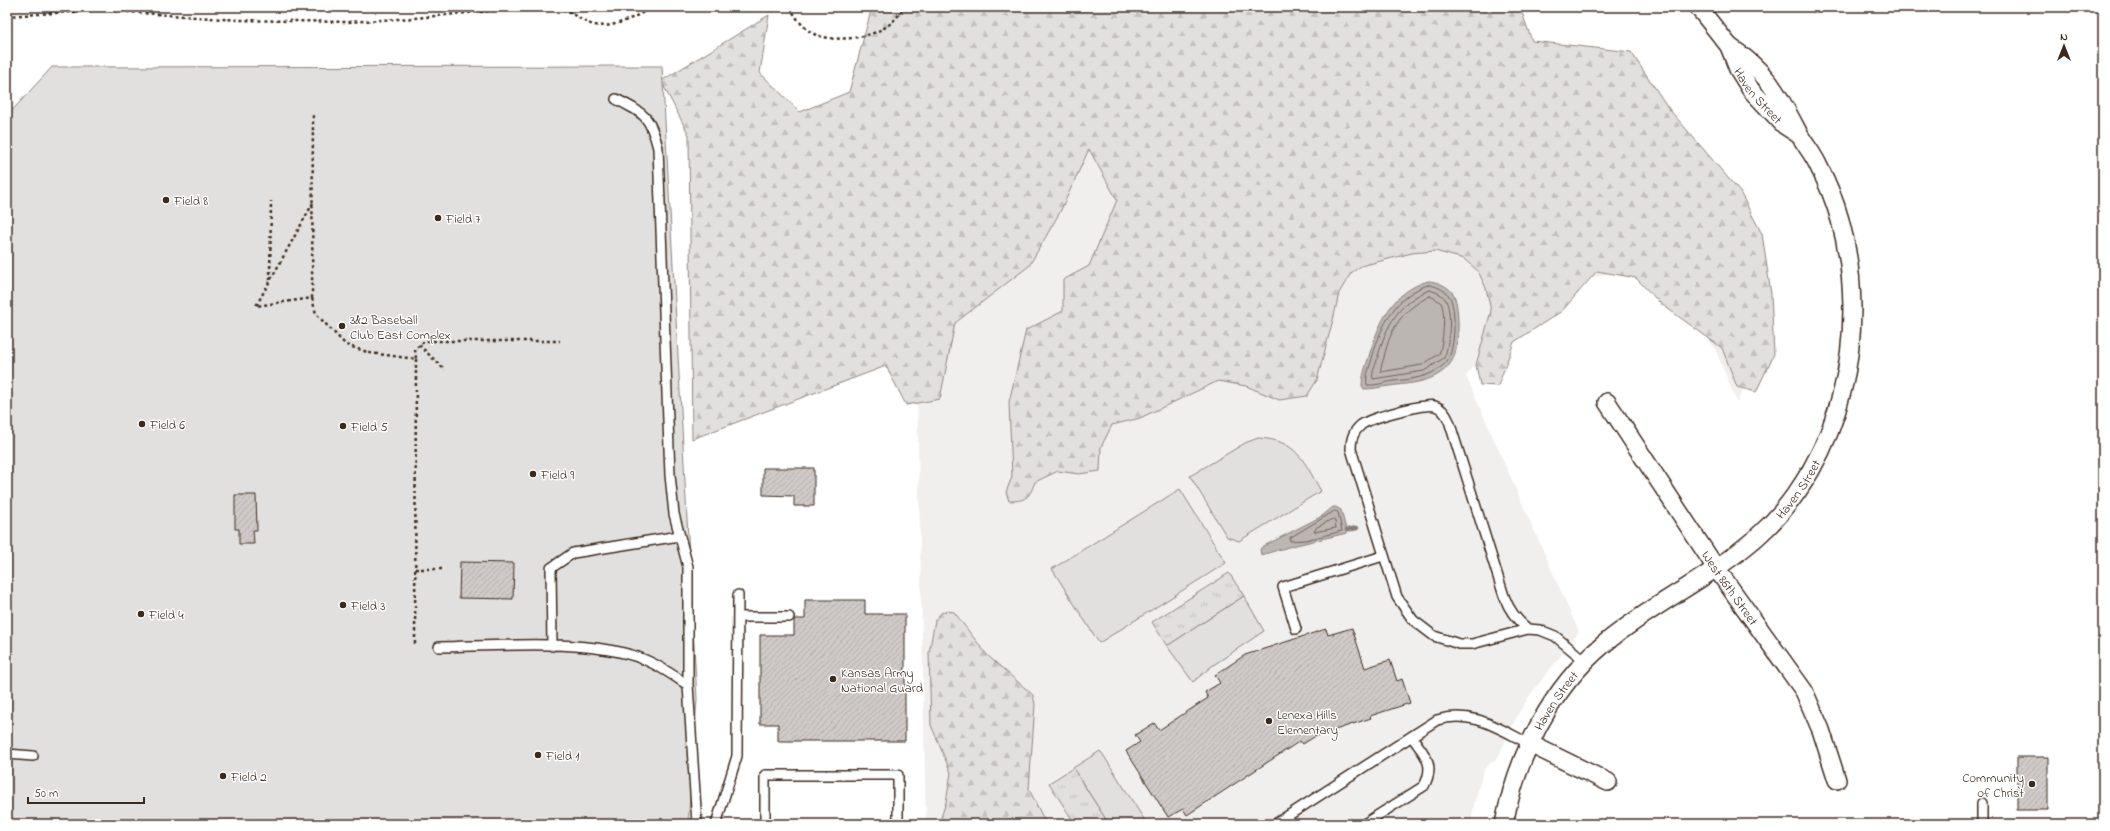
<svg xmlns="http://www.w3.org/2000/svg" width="2110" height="831" font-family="'Indie Flower',sans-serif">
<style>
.built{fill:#f1efee}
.grass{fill:url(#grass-tufts);stroke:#8e857e}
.forest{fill:url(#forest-firs);stroke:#8e857e}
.pitch{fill:#e2e0de;stroke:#8e857e}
.water{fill:#bcb6b3;stroke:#887e77}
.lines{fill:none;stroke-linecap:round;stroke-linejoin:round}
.shore{stroke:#6f625a;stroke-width:1}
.stream{stroke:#887e77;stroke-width:4.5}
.building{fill:url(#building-hatch);stroke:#3b2a1e}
.service-casing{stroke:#3b2a1e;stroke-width:12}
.minor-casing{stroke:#3b2a1e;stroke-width:20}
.path{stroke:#3b2a1e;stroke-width:2.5;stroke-dasharray:3 3;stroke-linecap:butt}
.service{stroke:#fff;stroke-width:9}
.minor{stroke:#fff;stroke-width:17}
.poi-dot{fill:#3b2a1e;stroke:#fff;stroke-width:1.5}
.labels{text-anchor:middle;stroke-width:3;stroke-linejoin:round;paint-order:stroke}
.street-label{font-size:13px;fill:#3b2a1e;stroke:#fff}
.poi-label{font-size:13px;fill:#3b2a1e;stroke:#fff;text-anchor:start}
</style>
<defs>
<pattern id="grass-tufts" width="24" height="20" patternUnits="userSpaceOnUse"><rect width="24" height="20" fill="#e2e0de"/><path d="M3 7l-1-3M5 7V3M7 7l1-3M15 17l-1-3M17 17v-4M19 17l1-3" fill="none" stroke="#c3c0be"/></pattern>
<pattern id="forest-firs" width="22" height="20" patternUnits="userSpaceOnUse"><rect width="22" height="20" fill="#e2e0de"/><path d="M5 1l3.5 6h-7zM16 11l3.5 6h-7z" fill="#c3c0be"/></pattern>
<pattern id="building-hatch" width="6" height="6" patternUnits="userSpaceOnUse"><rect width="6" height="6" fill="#cfcac7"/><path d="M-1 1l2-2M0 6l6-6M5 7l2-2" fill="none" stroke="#b3aeaa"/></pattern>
</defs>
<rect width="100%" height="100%" fill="#fff"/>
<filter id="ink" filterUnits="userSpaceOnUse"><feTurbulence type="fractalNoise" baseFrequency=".025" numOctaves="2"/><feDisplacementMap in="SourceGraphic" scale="8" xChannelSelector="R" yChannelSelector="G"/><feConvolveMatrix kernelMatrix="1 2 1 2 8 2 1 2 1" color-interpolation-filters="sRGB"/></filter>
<g filter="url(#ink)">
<path class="built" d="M 1617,61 L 1760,352 L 1737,403 L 1716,351 L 1669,288 L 1631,267 L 1568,285 L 1514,315 L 1466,376 L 1579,632 L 1530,695 L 1518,714 L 1498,757 L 1484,769 L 1474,804 L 1471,824 L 926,824 L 910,65 Z"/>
<path class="grass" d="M 1229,573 L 1244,596 L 1167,646 L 1152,622 Z
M 1073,768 L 1109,824 L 1075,824 L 1049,783 Z"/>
<path class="forest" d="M 872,7 L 1520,7 L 1532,41 L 1631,52 L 1669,109 L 1740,192 L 1762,234 L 1771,294 L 1774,354 L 1756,392 L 1737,387 L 1722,348 L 1660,303 L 1636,278 L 1597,271 L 1562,311 L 1514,342 L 1498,386 L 1480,385 L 1476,365 L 1491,311 L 1486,288 L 1478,271 L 1464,259 L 1435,251 L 1412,253 L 1361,266 L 1351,273 L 1339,293 L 1334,316 L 1317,380 L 1307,396 L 1279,400 L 1246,386 L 1218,381 L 1140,418 L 1112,425 L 1101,447 L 1100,471 L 1079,474 L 1058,471 L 1035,482 C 1029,498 1026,501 1009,501 L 1006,492 L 1012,477 L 1009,402 L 1026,330 L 1063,311 L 1063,280 L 1089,266 L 1117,200 L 1089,149 L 1060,212 L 1029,266 L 955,323 L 940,399 L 906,405 L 886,366 L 692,439 L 689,135 L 661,81 L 769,15 L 760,73 L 800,112 L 849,92 Z
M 947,611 L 954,612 L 987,655 L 1033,695 L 1035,704 L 1029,789 L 1046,824 L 939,824 L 946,802 L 951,773 L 931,725 L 929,653 L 935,620 L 941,613 Z"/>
<path class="pitch" d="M 662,66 L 697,699 L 688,824 L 8,824 L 7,116 L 52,67 Z
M 1258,438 C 1297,440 1303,460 1321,491 L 1239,541 L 1227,537 L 1190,476 L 1245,443 Z
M 1180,489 L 1226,563 L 1099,643 L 1052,569 Z
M 1244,596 L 1264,631 L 1212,666 L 1193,682 L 1167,646 Z
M 1100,751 L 1102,753 L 1147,824 L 1109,824 L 1073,768 Z"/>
<path class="water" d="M 1428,281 C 1437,281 1450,287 1454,295 C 1460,309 1460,352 1450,364 C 1435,383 1411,383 1389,386 C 1380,387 1373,389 1364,389 L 1362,386 C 1362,376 1366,366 1369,356 C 1379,323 1391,292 1428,281 Z
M 1333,507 L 1336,507 L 1341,510 L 1347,533 L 1292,546 L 1261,555 L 1260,549 L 1262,547 L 1322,516 Z"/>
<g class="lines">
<path class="shore" d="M 1428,285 C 1435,285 1445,290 1449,296 C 1457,307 1455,351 1447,361 C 1434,377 1413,379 1394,381 C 1385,382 1376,386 1367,385 C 1365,375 1371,364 1373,355 C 1381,325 1396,295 1428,285 Z
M 1429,290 C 1434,291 1442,294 1445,299 C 1453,310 1449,347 1444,358 L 1424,371 L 1373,379 C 1371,372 1377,363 1378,356 C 1386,326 1399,302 1429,290 Z
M 1430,296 C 1434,298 1438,300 1441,303 C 1446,312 1443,345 1439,354 L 1422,365 L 1381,372 C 1380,367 1383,362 1384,357 C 1391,327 1402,310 1430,296 Z
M 1335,511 L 1338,512 L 1342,531 L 1306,540 L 1290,541 L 1290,538 Z
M 1333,519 L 1335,520 L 1336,528 L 1314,532 L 1316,528 Z"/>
<path class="stream" d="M 1347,530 L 1357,528"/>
</g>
<path class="building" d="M 763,468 L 814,468 L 814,506 L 794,506 L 794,496 L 763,495 Z
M 235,495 L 256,495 L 257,530 L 253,530 L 254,544 L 239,544 L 239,529 L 235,529 Z
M 460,562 L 514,563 L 513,599 L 459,598 Z
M 805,600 L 865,600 L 865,614 L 905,614 L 905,741 L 778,741 L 778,724 L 760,724 L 760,635 L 794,635 L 794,619 L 805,619 Z
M 1352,628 L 1365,668 L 1390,660 L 1397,681 L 1402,679 L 1410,703 L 1370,716 L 1371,718 L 1314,737 L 1303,744 L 1300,741 L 1187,815 L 1183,809 L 1168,817 L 1126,751 L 1140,742 L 1135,735 L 1154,723 L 1159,730 L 1208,698 L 1205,692 L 1220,683 L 1215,675 L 1245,655 L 1326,629 L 1328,635 Z
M 2017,757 L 2048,757 L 2048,810 L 2017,810 Z"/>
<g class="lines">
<g class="service-casing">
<path id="service" d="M 616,99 C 645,114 650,116 658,148 L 670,475 L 674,514 L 688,567 L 688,685 L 697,824
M 738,617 L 789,617
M 1296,629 L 1283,587 L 1383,556
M 1528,629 C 1516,620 1509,610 1504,596 L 1449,421 C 1446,414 1442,408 1435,406 C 1424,403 1370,418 1361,425 C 1353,432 1351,439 1351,449 L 1397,597 L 1413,620 L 1434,636 L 1459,644 L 1472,644 L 1528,629 L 1540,630 L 1555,636 L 1586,662
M 552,646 L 551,568 L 573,553 L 679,536
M 439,647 C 498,646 589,638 643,659 C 659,665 674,676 688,685
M 7,754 L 33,756
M 1982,803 L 1982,824
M 716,824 L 737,756 L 738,595
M 765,824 L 765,775 L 898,775 L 898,824
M 1275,824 L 1437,720 C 1472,709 1499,729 1530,744
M 1364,824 L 1424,786 C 1436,764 1424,754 1412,737"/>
</g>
<g class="minor-casing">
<g id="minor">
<path id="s1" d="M 1698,7 L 1729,46 L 1738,69 L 1751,90 L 1784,125 L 1798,134"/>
<path id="s2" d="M 1607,402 L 1716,568 L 1804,691 L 1821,730 L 1837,780"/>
<path d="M 1530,744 L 1608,782"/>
<path id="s3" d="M 1504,824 C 1517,756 1551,688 1604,644 C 1652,604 1710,578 1757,537 C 1844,460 1870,329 1840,220 C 1835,202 1828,184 1819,167 C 1814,155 1805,145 1799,134 C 1778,94 1768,72 1729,46"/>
</g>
</g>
<path class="path" d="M 557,7 C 568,10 577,18 588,23 C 610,32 634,17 653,7
M 790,7 C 796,18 803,28 814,34 C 831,42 864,39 880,30 C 891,25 898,17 904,7
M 7,16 L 102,10 L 237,20 L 347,22 L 415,18 L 528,7
M 313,203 L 256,306 L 312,298 L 313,114
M 270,280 L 271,201
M 312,298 L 316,314 L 346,345 L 370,353 L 416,359 L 415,349 L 425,341 L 560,341
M 419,345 L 445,370
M 415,569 L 445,569
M 415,644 L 416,359"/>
<use href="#service" class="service"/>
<use href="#minor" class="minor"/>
</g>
</g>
<g class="poi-dot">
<circle cx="166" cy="200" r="4"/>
<circle cx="438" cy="218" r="4"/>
<circle cx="342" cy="326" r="4"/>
<circle cx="142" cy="424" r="4"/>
<circle cx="343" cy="426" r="4"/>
<circle cx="533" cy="474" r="4"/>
<circle cx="343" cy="605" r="4"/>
<circle cx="141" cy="614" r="4"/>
<circle cx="833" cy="679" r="4"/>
<circle cx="1269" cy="721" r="4"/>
<circle cx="538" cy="755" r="4"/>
<circle cx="223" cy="776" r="4"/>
<circle cx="2032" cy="784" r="4"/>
</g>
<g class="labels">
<g class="street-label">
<text dy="5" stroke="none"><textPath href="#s1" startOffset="108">Haven Street</textPath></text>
<text dy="5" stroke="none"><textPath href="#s3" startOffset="460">Haven Street</textPath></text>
<text dy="5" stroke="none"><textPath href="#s2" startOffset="223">West 86th Street</textPath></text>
<text dy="5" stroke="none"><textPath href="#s3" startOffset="135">Haven Street</textPath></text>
</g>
<g class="poi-label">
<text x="174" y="205">Field 8</text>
<text x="446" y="223">Field 7</text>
<text x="350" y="324">3&amp;2 Baseball<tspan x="350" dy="15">Club East Complex</tspan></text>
<text x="150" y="429">Field 6</text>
<text x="351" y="431">Field 5</text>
<text x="541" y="479">Field 9</text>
<text x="351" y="610">Field 3</text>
<text x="149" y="619">Field 4</text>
<text x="841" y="677">Kansas Army<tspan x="841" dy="15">National Guard</tspan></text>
<text x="1277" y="719">Lenexa Hills<tspan x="1277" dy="15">Elementary</tspan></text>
<text x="546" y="760">Field 1</text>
<text x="231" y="781">Field 2</text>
<text x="2024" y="782" text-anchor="end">Community<tspan x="2024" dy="15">of Christ</tspan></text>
</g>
</g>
<rect width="2110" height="831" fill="none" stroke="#fff" stroke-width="24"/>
<rect x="12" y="12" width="2086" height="807" fill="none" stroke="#3b2a1e" stroke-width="1.5" filter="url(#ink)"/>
<g transform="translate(2064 46)" stroke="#ffffff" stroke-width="3" paint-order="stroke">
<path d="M0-3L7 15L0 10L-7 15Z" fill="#3b2a1e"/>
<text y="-6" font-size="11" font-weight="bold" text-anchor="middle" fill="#3b2a1e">N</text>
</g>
<path d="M28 797v6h116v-6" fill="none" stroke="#3b2a1e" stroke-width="2"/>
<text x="34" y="797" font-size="12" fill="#3b2a1e" stroke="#ffffff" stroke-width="3" paint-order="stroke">50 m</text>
</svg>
